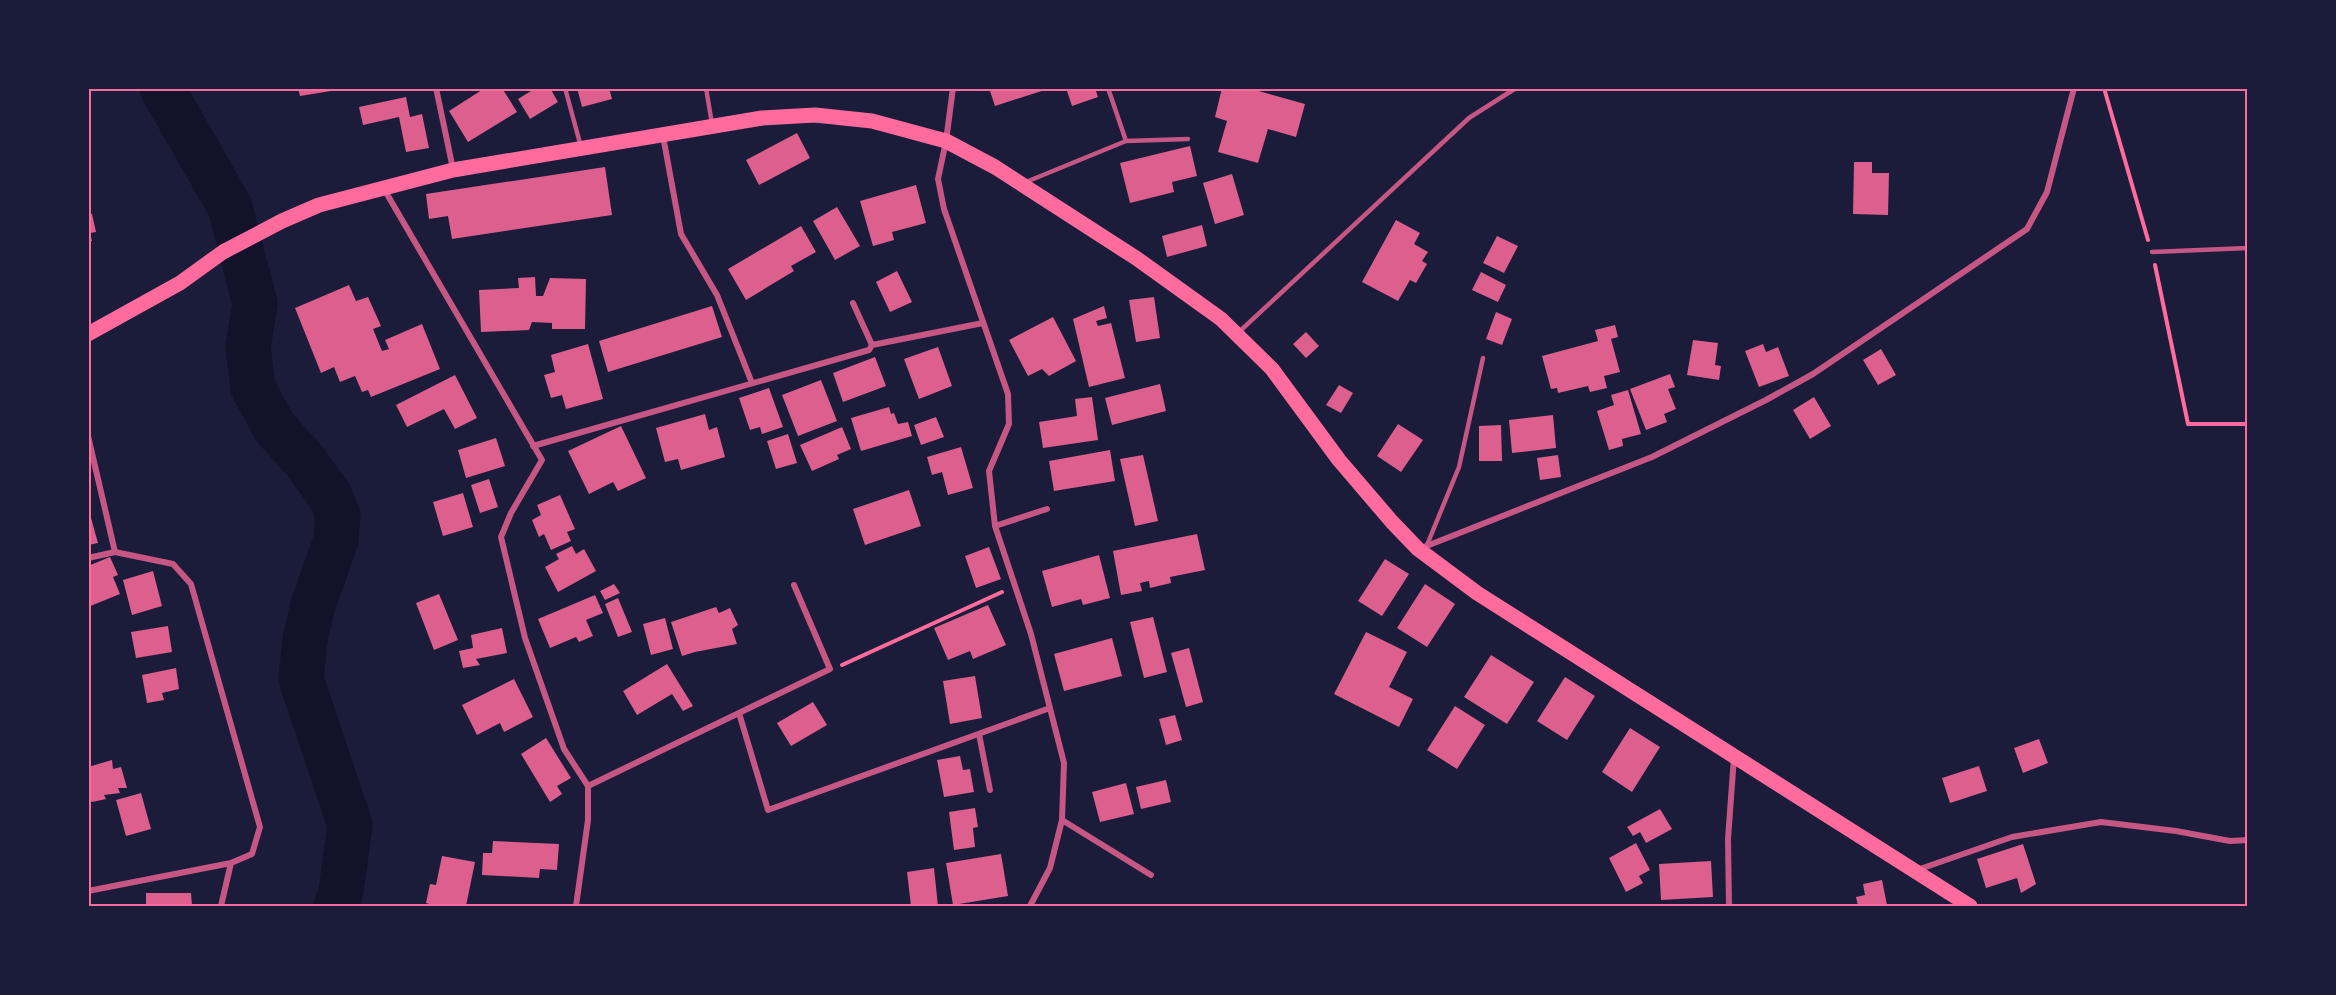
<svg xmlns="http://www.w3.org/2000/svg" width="2336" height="995" font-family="'Libre Baskerville',serif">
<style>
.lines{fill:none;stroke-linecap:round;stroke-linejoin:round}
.river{stroke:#12122b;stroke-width:45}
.building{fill:#dd5f8e}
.path{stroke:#ff6b9d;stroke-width:4}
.service{stroke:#c65784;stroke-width:4.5}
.minor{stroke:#c65784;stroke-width:6}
.primary{stroke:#ff6b9d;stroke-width:15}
.neatline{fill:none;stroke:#ff6b9d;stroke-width:2}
</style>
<rect width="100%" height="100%" fill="#1b1b3a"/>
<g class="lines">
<path class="river" d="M 162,88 L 230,207 L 255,304 L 248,347 L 253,388 L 275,428 L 305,461 L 330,496 L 338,515 L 336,540 L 313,605 L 305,640 L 301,679 L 350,825 L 341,891 L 336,906"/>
</g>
<path class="building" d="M 298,88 L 337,88 L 337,90 L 300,96 Z
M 485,88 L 502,88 L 517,112 L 468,142 L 449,111 Z
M 536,88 L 550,88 L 558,102 L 530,119 L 518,99 Z
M 577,88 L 609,88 L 612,99 L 582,107 Z
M 989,88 L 1048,88 L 1048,89 L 995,106 Z
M 1066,88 L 1095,88 L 1098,97 L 1072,106 Z
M 1222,88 L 1248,88 L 1305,104 L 1296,137 L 1268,129 L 1258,163 L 1218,152 L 1227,121 L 1215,117 Z
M 406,97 L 410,117 L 422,114 L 429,148 L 406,152 L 399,117 L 363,125 L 359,107 Z
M 797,133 L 810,158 L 759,185 L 746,160 Z
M 1190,146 L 1197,176 L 1172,182 L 1174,192 L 1130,203 L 1120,163 Z
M 1854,162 L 1872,162 L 1872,173 L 1889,173 L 1888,215 L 1853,214 Z
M 605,167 L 612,215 L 452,239 L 448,216 L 429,219 L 426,194 Z
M 1232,174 L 1244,215 L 1215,224 L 1203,183 Z
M 916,185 L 926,223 L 892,232 L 894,240 L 873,246 L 860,201 Z
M 837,207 L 860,246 L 835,260 L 813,221 Z
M 88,214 L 92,214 L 96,232 L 90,233 L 92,241 L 88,242 Z
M 1396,220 L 1420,233 L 1414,244 L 1428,252 L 1422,261 L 1427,264 L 1416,283 L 1410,280 L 1398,301 L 1362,282 Z
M 1202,225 L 1207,246 L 1167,257 L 1162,236 Z
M 801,226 L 816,252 L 791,266 L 794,271 L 746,300 L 728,269 Z
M 1497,236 L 1518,246 L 1504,273 L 1483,263 Z
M 897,271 L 912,302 L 890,312 L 876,282 Z
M 1481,272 L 1506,285 L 1498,302 L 1472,290 Z
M 535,277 L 536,296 L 543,296 L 550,278 L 586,279 L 585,329 L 552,329 L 552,323 L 532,322 L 529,330 L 481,332 L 479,290 L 519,288 L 518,278 Z
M 349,285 L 356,301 L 368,297 L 381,326 L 373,329 L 382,351 L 389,349 L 385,340 L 422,324 L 440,369 L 371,397 L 368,390 L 362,392 L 355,376 L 340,382 L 334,367 L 321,373 L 295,308 Z
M 1154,297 L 1160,338 L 1136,342 L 1129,300 Z
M 712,306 L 722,337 L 608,372 L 599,341 Z
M 1104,306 L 1107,318 L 1096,321 L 1098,326 L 1111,323 L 1125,378 L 1089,387 L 1073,319 Z
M 1496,312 L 1512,319 L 1502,345 L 1486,339 Z
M 1053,317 L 1076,361 L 1049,376 L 1042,369 L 1028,376 L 1009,340 Z
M 1615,325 L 1618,337 L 1611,339 L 1620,372 L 1604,376 L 1607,388 L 1590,392 L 1588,386 L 1558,393 L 1557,388 L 1551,389 L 1542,356 L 1598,341 L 1595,330 Z
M 1306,332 L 1319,346 L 1306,358 L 1293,344 Z
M 1693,340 L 1718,343 L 1715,365 L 1721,366 L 1719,380 L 1687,375 Z
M 588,344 L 603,399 L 566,409 L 562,395 L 551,398 L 544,375 L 555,372 L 551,355 Z
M 1763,344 L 1766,352 L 1778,347 L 1789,376 L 1759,387 L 1745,351 Z
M 938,347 L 952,386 L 919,399 L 904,359 Z
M 1881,349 L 1896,375 L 1878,385 L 1863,360 Z
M 875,357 L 886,386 L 843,402 L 833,373 Z
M 1670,374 L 1675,387 L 1668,389 L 1676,409 L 1664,414 L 1667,422 L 1646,430 L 1630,389 Z
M 455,375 L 477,418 L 455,429 L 444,409 L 407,427 L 396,405 Z
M 821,380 L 837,421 L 798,436 L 782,395 Z
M 1160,384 L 1166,411 L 1112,425 L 1105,398 Z
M 1339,385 L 1353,393 L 1341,413 L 1326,405 Z
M 769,388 L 783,427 L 762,434 L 760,427 L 750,430 L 739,398 Z
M 1628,390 L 1641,434 L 1622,439 L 1623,446 L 1609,450 L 1597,411 L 1614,405 L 1611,395 Z
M 1092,397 L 1098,440 L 1043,448 L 1039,422 L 1077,416 L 1075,399 Z
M 1814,397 L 1831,426 L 1810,439 L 1793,410 Z
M 889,407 L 891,414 L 894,413 L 898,424 L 908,422 L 912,436 L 861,451 L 851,418 Z
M 705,414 L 709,430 L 717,427 L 725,457 L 681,470 L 678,459 L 665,462 L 656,428 Z
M 1553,415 L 1556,448 L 1512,453 L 1509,420 Z
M 936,417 L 944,437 L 921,445 L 914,425 Z
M 1398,424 L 1423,440 L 1401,472 L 1377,456 Z
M 1501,425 L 1502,461 L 1479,461 L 1479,426 Z
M 621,426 L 646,478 L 618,491 L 613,482 L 589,494 L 568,451 Z
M 842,427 L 851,449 L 837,455 L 839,459 L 812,471 L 800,445 Z
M 788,434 L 797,463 L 776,469 L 767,441 Z
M 496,438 L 505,466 L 466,478 L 458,450 Z
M 961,447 L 973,488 L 948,495 L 942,472 L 932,475 L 927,457 Z
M 1110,450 L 1115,481 L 1054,491 L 1049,461 Z
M 1143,455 L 1158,521 L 1135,526 L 1120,459 Z
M 1558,455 L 1561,477 L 1540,480 L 1537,458 Z
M 489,479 L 498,507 L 480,513 L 471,485 Z
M 909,490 L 921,526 L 865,545 L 853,509 Z
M 463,493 L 473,527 L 443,536 L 433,502 Z
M 560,495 L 575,529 L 567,532 L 571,541 L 551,550 L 544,534 L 539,537 L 532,520 L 541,515 L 537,505 Z
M 88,507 L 98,543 L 88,545 Z
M 1197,534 L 1205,570 L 1170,577 L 1171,583 L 1150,588 L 1149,581 L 1140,583 L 1142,591 L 1121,595 L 1113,551 Z
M 572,546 L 576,554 L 584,549 L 596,571 L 558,592 L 545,567 L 559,559 L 556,554 Z
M 989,547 L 1001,579 L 976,588 L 965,556 Z
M 1099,555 L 1110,598 L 1083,605 L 1081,599 L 1052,607 L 1042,571 Z
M 110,557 L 118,575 L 113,577 L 120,594 L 88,607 L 88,566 Z
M 1385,559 L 1409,574 L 1382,616 L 1358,601 Z
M 153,571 L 162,606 L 132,615 L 123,580 Z
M 614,584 L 620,593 L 605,600 L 600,591 Z
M 1425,584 L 1455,604 L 1427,647 L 1397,628 Z
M 439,594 L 458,640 L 434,650 L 416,603 Z
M 595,595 L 603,613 L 586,620 L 593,636 L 579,642 L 576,637 L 550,648 L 538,619 Z
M 618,598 L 632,632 L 618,637 L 605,604 Z
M 988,605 L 1006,645 L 973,659 L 970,651 L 948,660 L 934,628 Z
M 716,607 L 719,613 L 730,608 L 738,625 L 732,629 L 737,644 L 695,652 L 682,656 L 671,622 Z
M 1153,617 L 1167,672 L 1144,678 L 1130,622 Z
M 665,618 L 673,649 L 651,655 L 643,624 Z
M 168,626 L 172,652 L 136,658 L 131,632 Z
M 502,628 L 507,653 L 476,659 L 480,665 L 463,668 L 459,651 L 473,648 L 471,635 Z
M 1366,632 L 1407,652 L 1389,687 L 1413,699 L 1399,727 L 1334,694 Z
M 1112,638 L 1122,676 L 1064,691 L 1054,654 Z
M 1189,648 L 1203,702 L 1186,707 L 1171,653 Z
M 1491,655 L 1534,682 L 1507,724 L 1464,697 Z
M 667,664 L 693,706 L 683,711 L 672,694 L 637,715 L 623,691 Z
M 176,668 L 179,689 L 162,693 L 164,700 L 147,703 L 142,675 Z
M 975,676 L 982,718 L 950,724 L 943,681 Z
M 1565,677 L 1595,696 L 1567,740 L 1537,721 Z
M 514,679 L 533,717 L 504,732 L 500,723 L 477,735 L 462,705 Z
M 813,702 L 827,725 L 791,746 L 777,723 Z
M 1455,706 L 1485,725 L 1457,769 L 1427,750 Z
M 1175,715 L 1182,740 L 1166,745 L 1159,719 Z
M 1630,728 L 1660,747 L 1632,792 L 1602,772 Z
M 546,738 L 571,778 L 557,786 L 562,794 L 550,802 L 521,754 Z
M 2039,739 L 2048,763 L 2023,773 L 2014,748 Z
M 960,756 L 963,770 L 970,769 L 974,792 L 944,797 L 937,760 Z
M 112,760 L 113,769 L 121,767 L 127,788 L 118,788 L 120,793 L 104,795 L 106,799 L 92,802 L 88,799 L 88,767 Z
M 1979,766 L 1987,791 L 1950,803 L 1942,778 Z
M 1166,780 L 1171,802 L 1141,809 L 1136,787 Z
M 1126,783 L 1134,814 L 1100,822 L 1092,792 Z
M 141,793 L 151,829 L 126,836 L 116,800 Z
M 975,808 L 978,827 L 973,828 L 975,847 L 954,850 L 949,812 Z
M 1660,809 L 1672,829 L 1646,843 L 1640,832 L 1633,836 L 1627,827 Z
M 493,841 L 559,844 L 557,870 L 540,869 L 539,878 L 482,875 L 483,853 L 492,853 Z
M 1636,843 L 1650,870 L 1639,876 L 1643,883 L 1626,892 L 1609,858 Z
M 2023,844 L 2036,884 L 2021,893 L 2017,878 L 1986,888 L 1977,859 Z
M 1001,854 L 1008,896 L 953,905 L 946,863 Z
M 442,856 L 475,862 L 466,906 L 454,904 L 453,906 L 433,906 L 433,905 L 426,903 L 430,884 L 436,885 Z
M 1711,861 L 1713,897 L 1661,900 L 1659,864 Z
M 934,868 L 938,906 L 911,906 L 907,872 Z
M 1882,880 L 1887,905 L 1858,906 L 1856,897 L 1865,895 L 1863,884 Z
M 146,893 L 191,893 L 192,906 L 146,906 Z"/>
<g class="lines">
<path class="path" d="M 2104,88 L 2148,240
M 2155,265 L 2188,424 L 2248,424
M 842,665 L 1002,592"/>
<path class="service" d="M 565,88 L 581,147
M 706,88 L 712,124
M 1126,141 L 1188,139
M 1026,182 L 1126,141 L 1108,88
M 2152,252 L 2248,248
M 1239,332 L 1469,118 L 1516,88
M 1427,545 L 1459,467 L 1483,358"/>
<path class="minor" d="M 436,88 L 453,169
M 953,88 L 946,141 L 938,179 L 944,209 L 1008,394 L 1009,424 L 989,471 L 995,526 L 1031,634 L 1064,763 L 1062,820 L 1050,868 L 1030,906
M 663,136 L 681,234 L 717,295 L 752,383
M 384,189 L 542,460 L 511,513 L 501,537 L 525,638 L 564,749 L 588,786 L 588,820 L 576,906
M 853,303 L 872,345
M 88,436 L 115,552
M 533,446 L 869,350 L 872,345 L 983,323
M 995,526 L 1047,509
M 1419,549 L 1652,457 L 1766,400 L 1813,374 L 2027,229 L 2047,192 L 2074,88
M 88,558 L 115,552 L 173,564 L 191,584 L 260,827 L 252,854 L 231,863 L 88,891
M 739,713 L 768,810 L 1050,708
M 979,734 L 990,790
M 588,786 L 830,669 L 794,585
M 1062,820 L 1151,875
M 1917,870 L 2012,837 L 2101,822 L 2176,831 L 2230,841 L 2248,840
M 221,906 L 231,863
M 1729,906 L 1728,839 L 1734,757"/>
<path class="primary" d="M 88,334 L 180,283 L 223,252 L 282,221 L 319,205 L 453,170 L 762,118 L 815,115 L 872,121 L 946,141 L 995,167 L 1136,258 L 1221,319 L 1272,369 L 1339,460 L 1392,522 L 1418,549 L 1477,593 L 1970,906"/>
</g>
<rect width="2336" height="995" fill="none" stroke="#1b1b3a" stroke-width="180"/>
<rect x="90" y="90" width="2156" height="815" class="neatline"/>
</svg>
